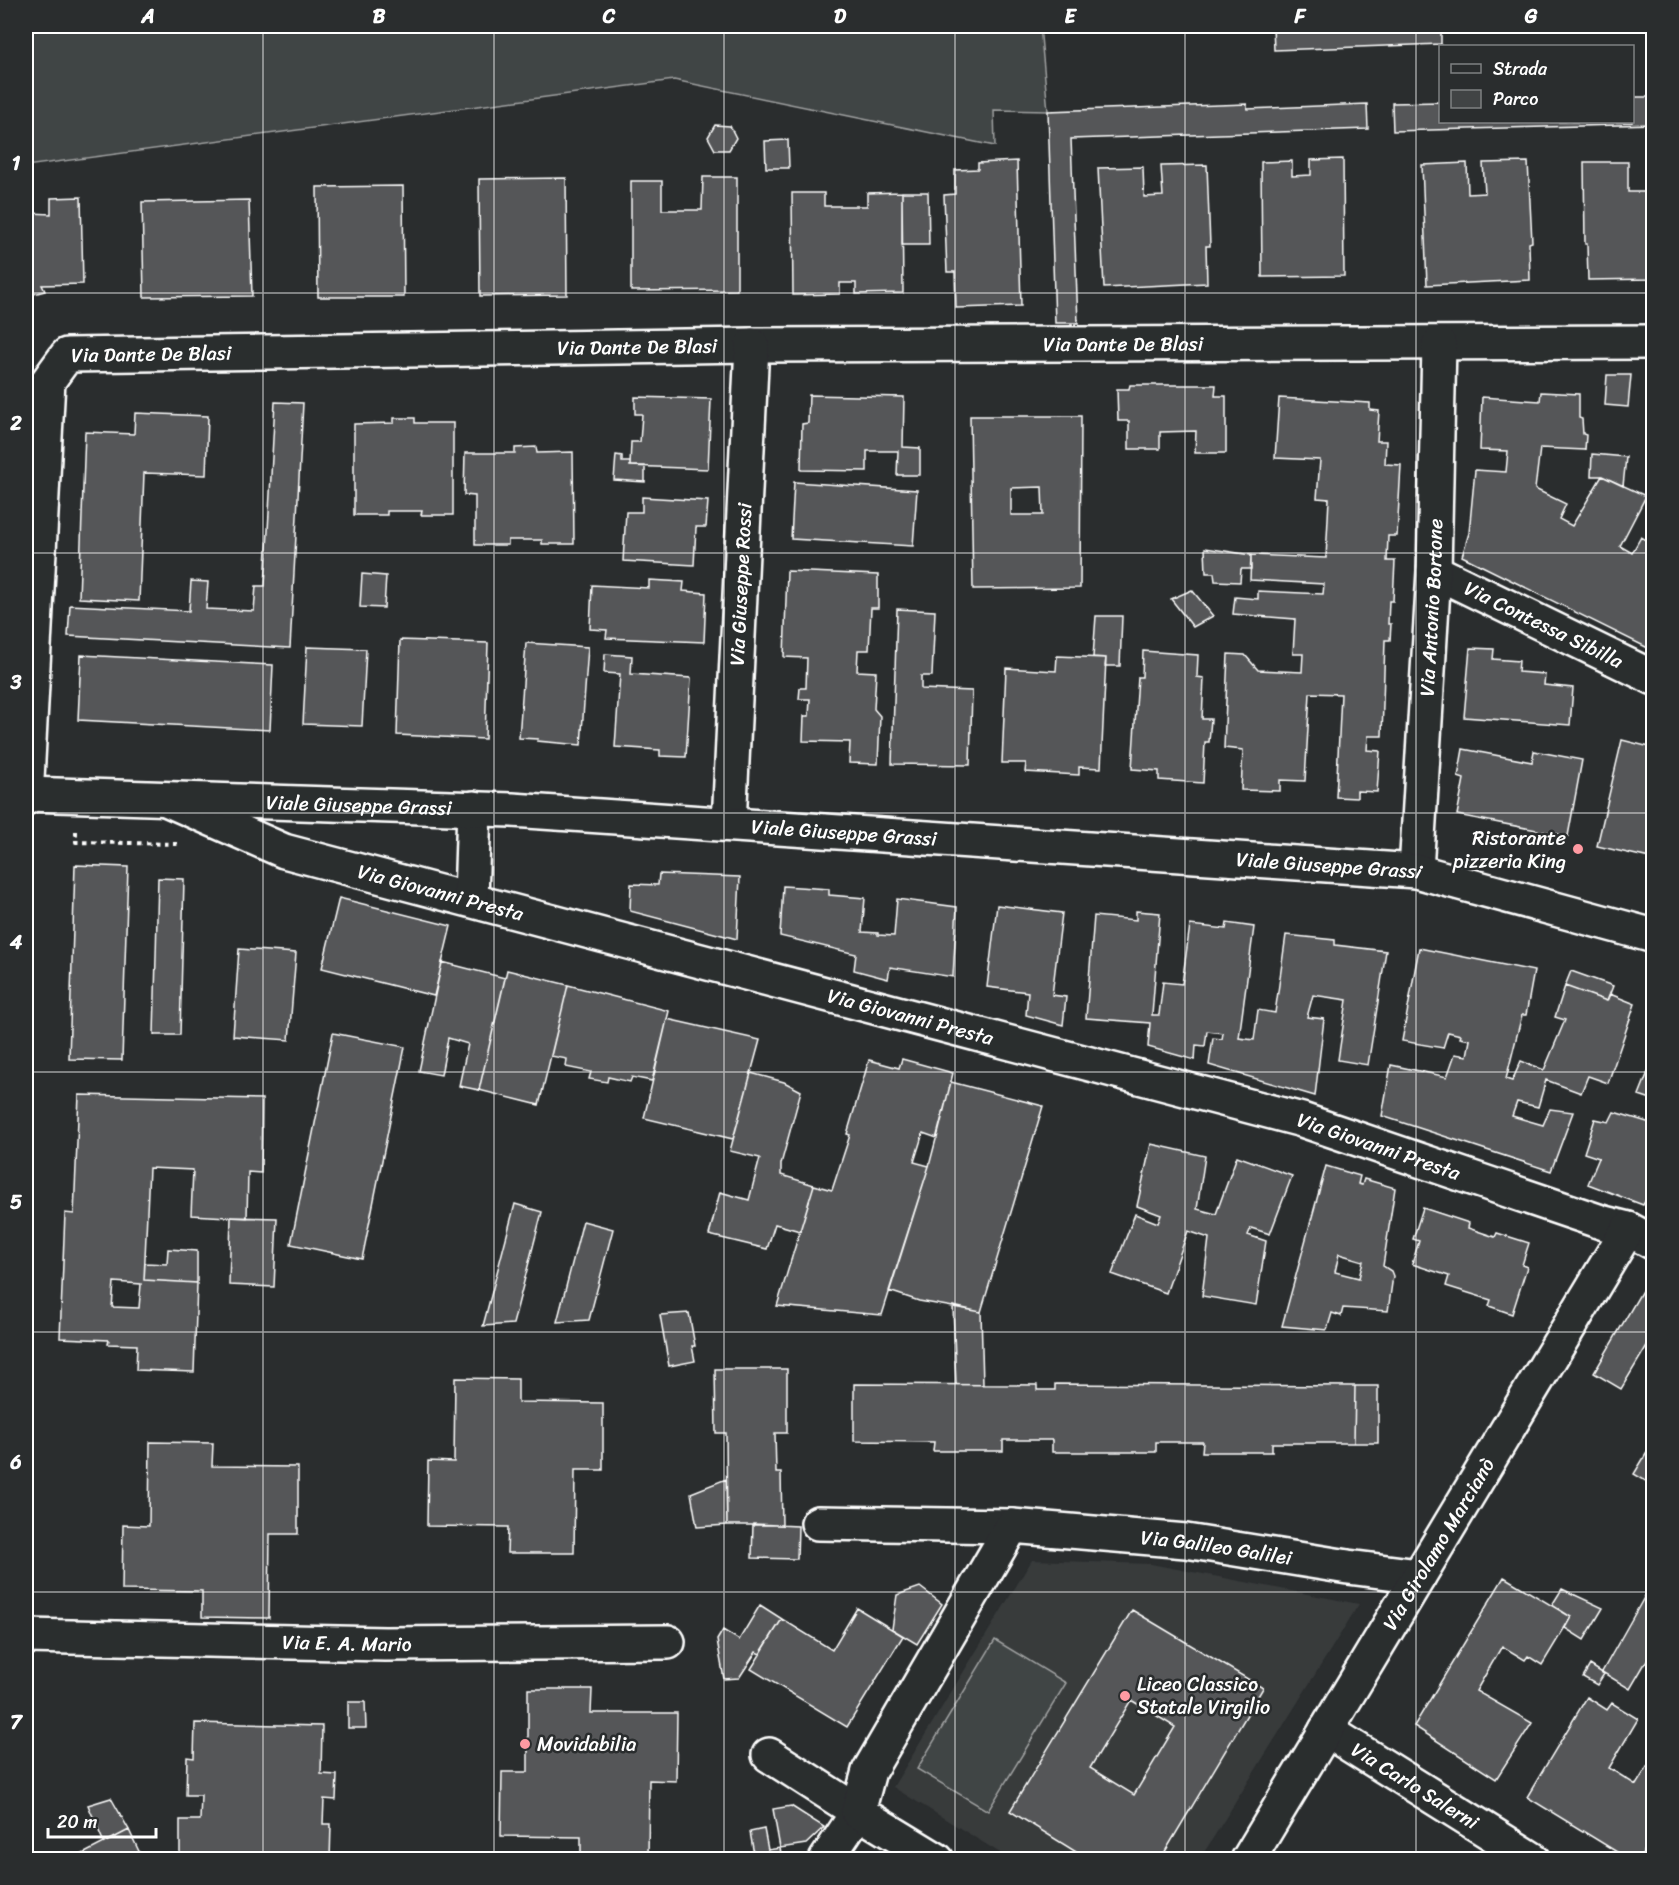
<svg xmlns="http://www.w3.org/2000/svg" width="1679" height="1885" font-family="Sriracha,sans-serif">
<style>
.built{fill:#373a3b}
.green{fill:#414445;stroke:#a0a2a2;stroke-width:1.5}
.building{fill:#555758;stroke:#fff;stroke-width:1.5;fill-rule:evenodd}
.lines{fill:none;stroke-linecap:round;stroke-linejoin:round}
.minor-casing{stroke:#fff;stroke-width:38}
.major-casing{stroke:#fff;stroke-width:38}
.path{stroke:#fff;stroke-width:4;stroke-dasharray:4.5 4.5;stroke-linecap:butt}
.minor{stroke:#2a2d2e;stroke-width:33}
.major{stroke:#2a2d2e;stroke-width:33}
.grid{fill:none;stroke:#fff;stroke-width:1.5;stroke-opacity:0.55}
.poi-dot{fill:#ff9aa2;stroke:#2a2d2e;stroke-width:2}
.labels{text-anchor:middle;stroke-width:5;stroke-linejoin:round;paint-order:stroke}
.street-label{font-size:20px;fill:#fff;stroke:#2a2d2e}
.poi-label{font-size:20px;fill:#fff;stroke:#2a2d2e;text-anchor:start}
.neatline{fill:none;stroke:#fff;stroke-width:2}
.grid-label{font-size:20px;text-anchor:middle;font-weight:bold;fill:#fff}
</style>
<rect width="100%" height="100%" fill="#2a2d2e"/>
<filter id="ink" filterUnits="userSpaceOnUse"><feTurbulence type="fractalNoise" baseFrequency=".0167" numOctaves="2"/><feDisplacementMap in="SourceGraphic" scale="12" xChannelSelector="R" yChannelSelector="G"/><feConvolveMatrix kernelMatrix="1 2 1 2 8 2 1 2 1" color-interpolation-filters="sRGB"/></filter>
<g filter="url(#ink)">
<path class="built" d="M 1032,1560 L 1151,1564 L 1359,1604 L 1200,1859 L 1010,1859 L 893,1787 Z"/>
<path class="green" d="M 26,26 L 1040,26 L 1048,111 L 994,110 L 995,146 L 674,80 L 26,166 Z
M 995,1640 L 1066,1683 L 988,1811 L 917,1769 Z"/>
<path class="building" d="M 1273,26 L 1441,26 L 1441,44 L 1274,50 Z
M 1632,97 L 1654,97 L 1654,124 L 1393,131 L 1392,103 L 1440,102 L 1440,122 L 1632,122 Z
M 1247,104 L 1247,109 L 1367,104 L 1368,129 L 1071,139 L 1078,323 L 1055,323 L 1048,111 Z
M 715,125 L 730,126 L 736,138 L 729,150 L 715,150 L 708,137 Z
M 788,140 L 789,168 L 766,168 L 765,141 Z
M 1343,159 L 1344,276 L 1262,277 L 1261,162 L 1292,161 L 1292,176 L 1311,175 L 1311,160 Z
M 1017,161 L 1021,306 L 956,308 L 955,272 L 947,272 L 944,195 L 955,194 L 955,170 L 978,169 L 978,163 Z
M 1528,162 L 1532,242 L 1529,243 L 1530,280 L 1427,285 L 1422,165 L 1467,163 L 1468,194 L 1485,193 L 1483,163 Z
M 1584,162 L 1628,162 L 1628,192 L 1647,192 L 1647,162 L 1654,162 L 1654,279 L 1588,280 L 1587,244 L 1585,244 Z
M 1207,165 L 1210,246 L 1206,246 L 1207,283 L 1104,288 L 1098,168 L 1143,167 L 1144,197 L 1163,196 L 1161,166 Z
M 703,177 L 737,177 L 737,290 L 631,291 L 631,181 L 662,181 L 662,210 L 702,210 Z
M 566,178 L 567,295 L 480,296 L 479,179 Z
M 403,186 L 404,297 L 318,297 L 317,187 Z
M 902,192 L 903,293 L 856,294 L 856,283 L 840,283 L 840,294 L 793,295 L 792,193 L 824,193 L 824,206 L 867,206 L 867,193 Z
M 902,192 L 928,192 L 929,245 L 902,245 Z
M 81,197 L 83,284 L 42,285 L 45,291 L 26,296 L 30,323 L 26,323 L 26,244 L 31,243 L 31,213 L 51,214 L 51,198 Z
M 249,200 L 252,296 L 144,297 L 142,202 Z
M 1607,375 L 1631,375 L 1628,407 L 1605,405 Z
M 1130,385 L 1216,385 L 1215,396 L 1226,396 L 1226,453 L 1195,453 L 1196,431 L 1160,432 L 1160,449 L 1129,449 L 1129,421 L 1118,421 L 1117,389 L 1129,389 Z
M 1541,392 L 1579,394 L 1579,418 L 1582,419 L 1583,434 L 1586,435 L 1585,450 L 1540,448 L 1535,489 L 1566,504 L 1559,519 L 1572,526 L 1602,476 L 1646,496 L 1620,546 L 1632,553 L 1641,537 L 1654,544 L 1654,651 L 1462,556 L 1469,533 L 1475,470 L 1506,472 L 1508,451 L 1480,450 L 1482,397 L 1540,401 Z
M 809,395 L 904,397 L 903,447 L 920,448 L 920,475 L 897,475 L 898,451 L 867,451 L 867,471 L 801,470 L 802,424 L 808,423 Z
M 635,397 L 711,399 L 708,469 L 630,466 L 631,442 L 640,442 L 642,414 L 635,414 Z
M 1279,398 L 1370,403 L 1370,410 L 1379,411 L 1377,441 L 1386,441 L 1385,464 L 1401,465 L 1397,536 L 1388,536 L 1387,561 L 1395,561 L 1393,601 L 1389,601 L 1388,624 L 1391,624 L 1390,640 L 1385,640 L 1382,736 L 1368,736 L 1367,750 L 1380,751 L 1377,792 L 1357,791 L 1357,798 L 1336,797 L 1341,694 L 1310,693 L 1305,781 L 1280,780 L 1280,791 L 1241,790 L 1243,750 L 1224,748 L 1228,654 L 1245,655 L 1258,670 L 1302,672 L 1303,654 L 1293,654 L 1295,619 L 1233,614 L 1235,597 L 1258,599 L 1258,591 L 1323,594 L 1324,584 L 1250,580 L 1251,555 L 1326,558 L 1329,499 L 1317,498 L 1320,460 L 1275,458 Z
M 275,402 L 303,403 L 290,648 L 68,636 L 70,605 L 189,611 L 191,581 L 208,582 L 206,609 L 254,611 L 256,586 L 265,586 Z
M 135,413 L 208,416 L 206,475 L 144,473 L 139,601 L 79,598 L 85,432 L 134,434 Z
M 970,416 L 1081,416 L 1080,588 L 973,589 ZM 1042,487 L 1043,515 L 1011,515 L 1011,488 Z
M 394,418 L 415,418 L 415,423 L 453,423 L 453,515 L 421,515 L 422,511 L 387,511 L 387,515 L 354,515 L 354,424 L 394,423 Z
M 536,447 L 537,453 L 573,452 L 574,544 L 542,544 L 542,540 L 508,540 L 508,545 L 475,545 L 475,496 L 464,495 L 465,453 L 515,453 L 515,448 Z
M 1592,454 L 1626,457 L 1623,486 L 1602,476 L 1591,476 Z
M 616,455 L 622,456 L 622,462 L 630,462 L 630,466 L 645,466 L 645,482 L 614,480 Z
M 794,482 L 917,490 L 913,546 L 791,539 Z
M 642,497 L 708,501 L 706,527 L 696,527 L 694,565 L 623,561 L 626,512 L 642,512 Z
M 1205,548 L 1251,555 L 1251,569 L 1241,569 L 1240,582 L 1215,581 L 1214,573 L 1206,573 Z
M 787,571 L 878,575 L 878,608 L 871,608 L 869,650 L 858,650 L 857,671 L 876,672 L 874,709 L 880,716 L 878,764 L 849,763 L 850,742 L 803,741 L 804,716 L 809,716 L 810,699 L 799,699 L 800,688 L 806,688 L 807,658 L 784,657 Z
M 362,574 L 386,576 L 384,608 L 360,607 Z
M 649,580 L 684,582 L 683,591 L 706,593 L 704,642 L 606,638 L 607,630 L 590,629 L 592,585 L 649,588 Z
M 1192,590 L 1213,616 L 1193,627 L 1171,599 Z
M 897,609 L 935,611 L 932,676 L 921,676 L 921,689 L 972,691 L 970,765 L 892,764 Z
M 1096,616 L 1122,616 L 1120,666 L 1105,666 L 1106,658 L 1093,657 Z
M 400,640 L 488,643 L 485,739 L 397,735 Z
M 526,643 L 588,647 L 581,745 L 537,741 L 538,739 L 519,738 Z
M 307,647 L 366,649 L 362,726 L 303,724 Z
M 1470,648 L 1494,649 L 1493,659 L 1519,661 L 1518,672 L 1545,674 L 1544,685 L 1573,688 L 1570,725 L 1464,717 Z
M 1143,651 L 1198,655 L 1197,677 L 1204,678 L 1202,719 L 1211,719 L 1209,742 L 1205,742 L 1203,783 L 1159,780 L 1159,771 L 1132,769 L 1138,677 L 1142,677 Z
M 605,654 L 632,656 L 631,674 L 691,678 L 686,757 L 660,756 L 660,750 L 615,747 L 620,674 L 604,673 Z
M 81,655 L 273,665 L 270,730 L 78,720 Z
M 1057,656 L 1106,658 L 1101,768 L 1079,767 L 1079,775 L 1025,772 L 1026,763 L 1002,763 L 1006,668 L 1056,671 Z
M 1622,740 L 1654,748 L 1654,859 L 1597,846 Z
M 1463,749 L 1532,762 L 1534,751 L 1582,760 L 1568,836 L 1457,815 L 1464,779 L 1458,777 Z
M 75,865 L 128,867 L 122,1060 L 69,1059 Z
M 659,874 L 740,877 L 737,939 L 630,911 L 631,884 L 658,885 Z
M 158,878 L 184,879 L 180,1035 L 154,1035 Z
M 783,886 L 829,889 L 829,895 L 865,898 L 862,932 L 878,933 L 878,935 L 894,936 L 897,899 L 957,907 L 953,977 L 890,967 L 888,979 L 854,970 L 856,954 L 780,936 Z
M 339,898 L 451,926 L 434,996 L 322,968 Z
M 997,905 L 1062,913 L 1052,995 L 1066,997 L 1063,1025 L 1026,1015 L 1028,992 L 987,987 Z
M 1136,911 L 1160,913 L 1152,1015 L 1159,1015 L 1163,982 L 1182,984 L 1190,925 L 1226,929 L 1227,923 L 1254,927 L 1239,1038 L 1254,1040 L 1258,1010 L 1275,1013 L 1286,935 L 1335,940 L 1335,945 L 1386,951 L 1368,1065 L 1338,1060 L 1347,1000 L 1313,995 L 1307,1017 L 1324,1019 L 1315,1096 L 1209,1065 L 1213,1038 L 1222,1039 L 1223,1033 L 1207,1031 L 1205,1046 L 1196,1045 L 1195,1060 L 1148,1047 L 1150,1023 L 1086,1018 L 1094,916 L 1136,920 Z
M 1419,948 L 1534,971 L 1526,1015 L 1522,1015 L 1506,1079 L 1512,1081 L 1521,1061 L 1544,1070 L 1565,1020 L 1555,1017 L 1565,986 L 1607,1001 L 1610,994 L 1635,1004 L 1608,1083 L 1588,1076 L 1581,1093 L 1546,1080 L 1538,1107 L 1517,1102 L 1512,1116 L 1543,1125 L 1550,1109 L 1573,1112 L 1551,1171 L 1382,1116 L 1391,1065 L 1447,1077 L 1455,1054 L 1467,1056 L 1470,1040 L 1460,1038 L 1461,1035 L 1448,1032 L 1443,1048 L 1402,1041 Z
M 239,949 L 296,953 L 289,1040 L 233,1036 Z
M 442,962 L 505,978 L 479,1090 L 459,1086 L 468,1044 L 448,1038 L 441,1075 L 419,1071 Z
M 507,970 L 568,985 L 539,1105 L 479,1090 Z
M 1571,971 L 1613,986 L 1607,1001 L 1565,986 Z
M 568,985 L 669,1011 L 652,1081 L 632,1077 L 630,1082 L 608,1077 L 607,1082 L 589,1079 L 591,1072 L 566,1067 L 567,1059 L 551,1056 Z
M 667,1019 L 760,1040 L 733,1139 L 644,1118 Z
M 333,1033 L 405,1047 L 362,1259 L 291,1244 Z
M 1654,1057 L 1654,1100 L 1639,1095 Z
M 902,1059 L 953,1073 L 937,1138 L 923,1133 L 914,1162 L 929,1166 L 882,1315 L 777,1306 L 814,1185 L 832,1190 L 850,1135 L 847,1134 L 869,1060 L 899,1068 Z
M 751,1073 L 784,1082 L 801,1091 L 781,1164 L 781,1175 L 814,1185 L 800,1231 L 775,1224 L 767,1249 L 709,1235 L 720,1192 L 749,1200 L 760,1158 L 730,1151 Z
M 951,1082 L 1043,1106 L 981,1312 L 919,1301 L 889,1291 L 929,1166 Z
M 79,1095 L 262,1099 L 261,1173 L 248,1172 L 247,1218 L 191,1215 L 193,1170 L 149,1168 L 144,1280 L 197,1283 L 194,1372 L 136,1370 L 137,1345 L 108,1344 L 109,1340 L 60,1338 L 65,1213 L 74,1214 ZM 114,1282 L 141,1284 L 139,1308 L 112,1307 Z
M 1614,1112 L 1654,1124 L 1654,1186 L 1643,1205 L 1588,1184 L 1599,1158 L 1584,1153 L 1595,1119 L 1609,1122 Z
M 1151,1144 L 1205,1156 L 1197,1209 L 1216,1214 L 1237,1156 L 1292,1176 L 1270,1234 L 1251,1228 L 1248,1235 L 1266,1241 L 1256,1305 L 1202,1296 L 1209,1238 L 1188,1231 L 1166,1293 L 1112,1274 L 1135,1214 L 1158,1223 L 1161,1215 L 1137,1206 Z
M 1326,1166 L 1360,1176 L 1358,1184 L 1362,1185 L 1364,1179 L 1395,1188 L 1383,1266 L 1391,1271 L 1393,1276 L 1388,1311 L 1343,1308 L 1341,1316 L 1332,1313 L 1327,1330 L 1282,1326 ZM 1339,1254 L 1363,1261 L 1359,1278 L 1335,1272 Z
M 515,1204 L 542,1212 L 513,1324 L 483,1326 Z
M 1423,1208 L 1469,1223 L 1468,1228 L 1495,1237 L 1497,1233 L 1529,1243 L 1522,1265 L 1527,1267 L 1512,1314 L 1489,1306 L 1491,1300 L 1446,1286 L 1449,1276 L 1412,1264 L 1419,1241 L 1413,1239 Z
M 231,1217 L 277,1218 L 274,1287 L 229,1285 Z
M 583,1221 L 613,1229 L 589,1320 L 557,1322 Z
M 168,1249 L 197,1251 L 197,1283 L 144,1280 L 145,1263 L 167,1264 Z
M 1654,1270 L 1654,1334 L 1621,1389 L 1594,1373 Z
M 953,1306 L 981,1312 L 983,1385 L 956,1385 Z
M 689,1313 L 695,1346 L 692,1346 L 695,1361 L 669,1366 L 660,1315 Z
M 715,1369 L 787,1369 L 787,1433 L 775,1433 L 776,1473 L 781,1473 L 782,1525 L 727,1525 L 726,1433 L 716,1433 Z
M 455,1378 L 518,1379 L 518,1402 L 603,1403 L 603,1470 L 575,1470 L 574,1553 L 507,1553 L 508,1527 L 427,1526 L 428,1461 L 454,1462 Z
M 854,1384 L 1037,1385 L 1037,1390 L 1055,1390 L 1055,1384 L 1355,1386 L 1354,1443 L 1272,1443 L 1272,1452 L 1202,1452 L 1203,1442 L 1156,1442 L 1156,1452 L 1052,1452 L 1052,1440 L 1003,1440 L 1003,1451 L 933,1451 L 934,1442 L 854,1441 Z
M 1355,1386 L 1378,1386 L 1378,1443 L 1354,1443 Z
M 1654,1441 L 1654,1486 L 1634,1474 Z
M 150,1442 L 213,1443 L 212,1466 L 298,1467 L 298,1534 L 270,1534 L 269,1618 L 202,1617 L 202,1591 L 122,1590 L 123,1525 L 149,1526 Z
M 726,1479 L 727,1525 L 697,1527 L 691,1493 Z
M 1654,1507 L 1654,1520 L 1648,1517 Z
M 753,1524 L 798,1526 L 797,1559 L 752,1558 Z
M 1504,1577 L 1571,1617 L 1542,1665 L 1528,1656 L 1525,1660 L 1502,1646 L 1476,1691 L 1532,1723 L 1496,1779 L 1414,1726 Z
M 920,1587 L 942,1604 L 917,1644 L 892,1629 L 897,1595 Z
M 1650,1587 L 1654,1588 L 1654,1648 L 1630,1689 L 1602,1672 Z
M 1562,1589 L 1603,1608 L 1584,1640 L 1565,1628 L 1571,1617 L 1552,1605 Z
M 760,1605 L 782,1619 L 760,1654 L 756,1652 L 739,1678 L 724,1679 L 717,1640 L 723,1630 L 739,1640 Z
M 857,1608 L 903,1636 L 847,1727 L 751,1669 L 782,1619 L 832,1650 Z
M 1132,1610 L 1263,1688 L 1160,1860 L 1089,1860 L 1010,1811 ZM 1131,1700 L 1175,1727 L 1134,1795 L 1090,1768 Z
M 1590,1665 L 1604,1674 L 1597,1685 L 1583,1677 Z
M 528,1689 L 592,1689 L 591,1713 L 677,1713 L 676,1781 L 649,1780 L 648,1860 L 581,1860 L 581,1837 L 501,1836 L 502,1772 L 528,1772 Z
M 1587,1697 L 1607,1710 L 1612,1703 L 1638,1719 L 1609,1768 L 1636,1785 L 1654,1756 L 1654,1835 L 1639,1860 L 1630,1860 L 1527,1797 Z
M 348,1702 L 365,1702 L 366,1728 L 348,1728 Z
M 195,1723 L 322,1726 L 321,1774 L 337,1775 L 336,1800 L 324,1799 L 323,1824 L 331,1824 L 330,1860 L 180,1859 L 180,1820 L 200,1820 L 201,1795 L 186,1795 L 187,1757 L 194,1758 Z
M 111,1798 L 129,1830 L 104,1843 L 88,1805 Z
M 791,1806 L 824,1827 L 806,1844 L 780,1848 L 773,1809 Z
M 764,1829 L 768,1850 L 780,1848 L 782,1860 L 755,1860 L 750,1832 Z
M 129,1830 L 143,1860 L 47,1860 L 47,1853 L 79,1856 Z
M 860,1850 L 876,1860 L 854,1860 Z"/>
<g class="lines">
<g class="minor-casing">
<g id="minor">
<path id="s1" d="M 1434,571 L 1654,678"/>
<path id="s2" d="M 26,798 L 48,381 L 67,355 L 752,345 L 1654,342"/>
<path id="s3" d="M 166,799 L 284,851 L 1302,1120 L 1604,1223 L 1628,1229 L 1654,1243"/>
<path id="s4" d="M 729,824 L 752,345"/>
<path id="s5" d="M 1416,871 L 1434,571 L 1439,344"/>
<path d="M 471,899 L 474,808"/>
<path d="M 818,1523 L 1012,1526"/>
<path id="s6" d="M 26,1636 L 385,1644 L 668,1642"/>
<path id="s7" d="M 1326,1730 L 1534,1860"/>
<path d="M 769,1755 L 858,1812 L 826,1860"/>
<path id="s8" d="M 937,1860 L 858,1812 L 869,1771 L 1012,1526 L 1186,1541 L 1348,1567 L 1419,1576"/>
<path id="s9" d="M 1248,1860 L 1628,1229"/>
</g>
</g>
<g class="major-casing">
<g id="major">
<path id="s10" d="M 26,794 L 512,810 L 1416,871 L 1654,936"/>
</g>
</g>
<path class="path" d="M 76,831 L 76,842 L 178,844"/>
<use href="#minor" class="minor"/>
<use href="#major" class="major"/>
</g>
</g>
<path class="grid" d="M 263,26 L 263,1860M 494,26 L 494,1860M 724,26 L 724,1860M 955,26 L 955,1860M 1185,26 L 1185,1860M 1416,26 L 1416,1860M 26,293 L 1654,293M 26,553 L 1654,553M 26,813 L 1654,813M 26,1072 L 1654,1072M 26,1332 L 1654,1332M 26,1592 L 1654,1592"/>
<g class="poi-dot">
<circle cx="1578" cy="849" r="6"/>
<circle cx="1125" cy="1696" r="6"/>
<circle cx="525" cy="1744" r="6"/>
</g>
<g class="labels">
<g class="street-label">
<text dy="7" stroke="none"><textPath href="#s2" startOffset="1506">Via Dante De Blasi</textPath></text>
<text dy="7" stroke="none"><textPath href="#s2" startOffset="1020">Via Dante De Blasi</textPath></text>
<text dy="7" stroke="none"><textPath href="#s2" startOffset="534">Via Dante De Blasi</textPath></text>
<text dy="7" stroke="none"><textPath href="#s4" startOffset="240">Via Giuseppe Rossi</textPath></text>
<text dy="7" stroke="none"><textPath href="#s5" startOffset="264">Via Antonio Bortone</textPath></text>
<text dy="7" stroke="none"><textPath href="#s1" startOffset="122">Via Contessa Sibilla</textPath></text>
<text dy="7" stroke="none"><textPath href="#s10" startOffset="333">Viale Giuseppe Grassi</textPath></text>
<text dy="7" stroke="none"><textPath href="#s10" startOffset="819">Viale Giuseppe Grassi</textPath></text>
<text dy="7" stroke="none"><textPath href="#s10" startOffset="1305">Viale Giuseppe Grassi</textPath></text>
<text dy="7" stroke="none"><textPath href="#s3" startOffset="291">Via Giovanni Presta</textPath></text>
<text dy="7" stroke="none"><textPath href="#s3" startOffset="777">Via Giovanni Presta</textPath></text>
<text dy="7" stroke="none"><textPath href="#s3" startOffset="1263">Via Giovanni Presta</textPath></text>
<text dy="7" stroke="none"><textPath href="#s9" startOffset="369">Via Girolamo Marcianò</textPath></text>
<text dy="7" stroke="none"><textPath href="#s8" startOffset="624">Via Galileo Galilei</textPath></text>
<text dy="7" stroke="none"><textPath href="#s6" startOffset="321">Via E. A. Mario</textPath></text>
<text dy="7" stroke="none"><textPath href="#s7" startOffset="105">Via Carlo Salerni</textPath></text>
</g>
<g class="poi-label">
<text x="1566" y="845" text-anchor="end">Ristorante<tspan x="1566" dy="23">pizzeria King</tspan></text>
<text x="1137" y="1691">Liceo Classico<tspan x="1137" dy="23">Statale Virgilio</tspan></text>
<text x="537" y="1751">Movidabilia</text>
</g>
</g>
<rect width="1679" height="1885" fill="none" stroke="#2a2d2e" stroke-width="66"/>
<rect x="1439" y="45" width="195" height="78" fill="#2a2d2e" stroke="#7f8182" stroke-width="1.5"/>
<rect x="1451" y="64" width="30" height="9" fill="#2a2d2e" stroke="#7f8182" stroke-width="1.5"/>
<text x="1493" y="75" font-size="18" fill="#ffffff">Strada</text>
<rect x="1451" y="90" width="30" height="18" fill="#414445" stroke="#7f8182" stroke-width="1.5"/>
<text x="1493" y="105" font-size="18" fill="#ffffff">Parco</text>
<path d="M48 1828v9h108v-9" fill="none" stroke="#ffffff" stroke-width="3"/>
<text x="57" y="1828" font-size="18" fill="#ffffff" stroke="#2a2d2e" stroke-width="4.5" paint-order="stroke">20 m</text>
<rect x="33" y="33" width="1613" height="1819" class="neatline"/>
<g class="grid-label">
<text x="148" y="23">A</text>
<text x="379" y="23">B</text>
<text x="609" y="23">C</text>
<text x="840" y="23">D</text>
<text x="1070" y="23">E</text>
<text x="1300" y="23">F</text>
<text x="1531" y="23">G</text>
<text x="16" y="170">1</text>
<text x="16" y="430">2</text>
<text x="16" y="689">3</text>
<text x="16" y="949">4</text>
<text x="16" y="1209">5</text>
<text x="16" y="1469">6</text>
<text x="16" y="1729">7</text>
</g>
</svg>
